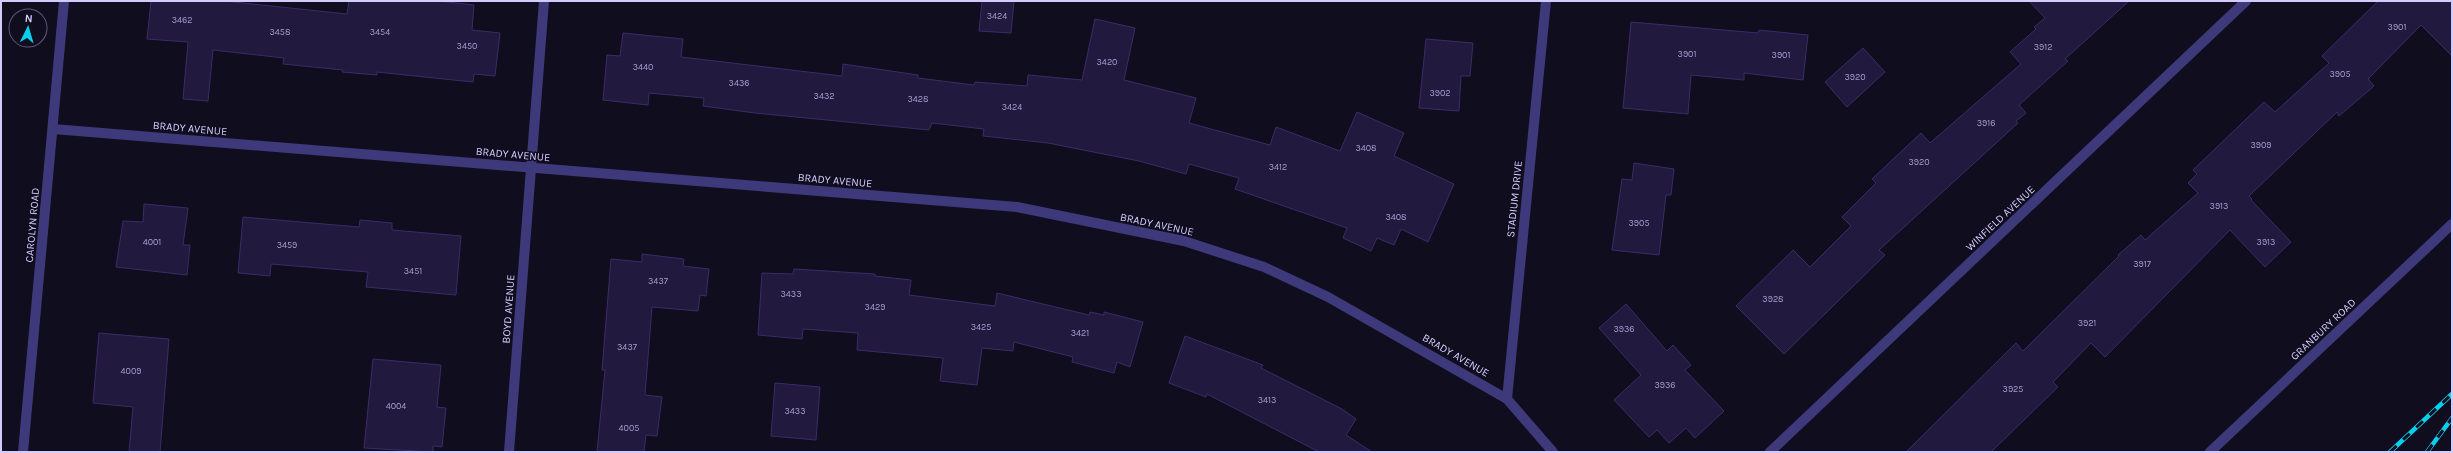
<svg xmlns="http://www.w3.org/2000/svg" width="2453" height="453" font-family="Karla,sans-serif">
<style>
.building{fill:#22193e;stroke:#3a2c69}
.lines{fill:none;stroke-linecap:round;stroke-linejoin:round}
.minor{stroke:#3d397b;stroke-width:10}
.tertiary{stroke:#3d397b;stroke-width:10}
.rail-casing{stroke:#08cfec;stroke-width:4.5}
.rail{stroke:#100d1e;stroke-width:3;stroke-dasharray:9;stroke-linecap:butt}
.labels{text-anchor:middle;stroke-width:3;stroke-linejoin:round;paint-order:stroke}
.number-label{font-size:9px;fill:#a69ecd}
.street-label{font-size:11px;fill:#d2cbfd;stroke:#100d1e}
</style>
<rect width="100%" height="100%" fill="#100d1e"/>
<path class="building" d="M 151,1 L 224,1 L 347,14 L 349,1 L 439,1 L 474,5 L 472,30 L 500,33 L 495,76 L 474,74 L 473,82 L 377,72 L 377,75 L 342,72 L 343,70 L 283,64 L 284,58 L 213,50 L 208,101 L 183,99 L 188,42 L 147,39 Z
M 982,1 L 1014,1 L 1011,33 L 979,31 Z
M 2029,1 L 2129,1 L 2065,59 L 2068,61 L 2019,105 L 2026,113 L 2016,121 L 2018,123 L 1879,250 L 1885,255 L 1784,354 L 1736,306 L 1793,250 L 1810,267 L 1851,226 L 1842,217 L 1876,183 L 1872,179 L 1921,133 L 1930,143 L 2021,64 L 2010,52 L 2036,29 L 2034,27 L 2045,18 Z
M 2378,1 L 2452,1 L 2452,56 L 2421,25 L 2368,79 L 2374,86 L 2339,116 L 2337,112 L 2249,196 L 2252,199 L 2251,200 L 2291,242 L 2265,267 L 2230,230 L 2105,357 L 2091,343 L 2053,382 L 2058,387 L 1991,452 L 1906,452 L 2016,343 L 2023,351 L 2119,256 L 2118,255 L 2141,235 L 2145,240 L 2198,193 L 2188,183 L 2197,174 L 2193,170 L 2264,102 L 2275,112 L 2329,63 L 2322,56 Z
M 1095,19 L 1135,28 L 1124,80 L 1196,98 L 1189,123 L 1270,145 L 1276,127 L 1340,151 L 1357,112 L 1404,133 L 1394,156 L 1454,184 L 1428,242 L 1401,229 L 1394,245 L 1377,238 L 1371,251 L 1343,238 L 1347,228 L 1235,189 L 1239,178 L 1189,164 L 1186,174 L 1139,161 L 1048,143 L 983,136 L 984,129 L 932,123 L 929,130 L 755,113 L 703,106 L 704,98 L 649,93 L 648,105 L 603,100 L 607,55 L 620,56 L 623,33 L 683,39 L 681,57 L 842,76 L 843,64 L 918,75 L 918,78 L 974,85 L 975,82 L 1027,86 L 1028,75 L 1082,80 Z
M 1631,22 L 1758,33 L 1759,30 L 1808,35 L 1803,80 L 1744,73 L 1744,80 L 1691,75 L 1688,114 L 1623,108 Z
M 1426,39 L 1473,43 L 1470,76 L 1461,76 L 1459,111 L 1419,108 Z
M 1863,48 L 1885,72 L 1847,107 L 1825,82 Z
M 1634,163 L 1674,169 L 1671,195 L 1666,195 L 1659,255 L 1612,250 L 1622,179 L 1632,180 Z
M 144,204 L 188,208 L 183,245 L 190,245 L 187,275 L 116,267 L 123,221 L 143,222 Z
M 243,217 L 359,227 L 360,220 L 392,223 L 392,230 L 461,236 L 456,295 L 366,287 L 368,272 L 271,264 L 270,276 L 238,273 Z
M 642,254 L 684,259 L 683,266 L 709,269 L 706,296 L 700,295 L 698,311 L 652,307 L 645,395 L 662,397 L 657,436 L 646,435 L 644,452 L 597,452 L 605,370 L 602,370 L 611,259 L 642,262 Z
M 794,269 L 875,274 L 875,276 L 911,280 L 909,295 L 995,306 L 997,293 L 1089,315 L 1090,312 L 1104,315 L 1104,312 L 1143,322 L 1130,367 L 1117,362 L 1114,373 L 1072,362 L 1073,357 L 1014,342 L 1013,351 L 982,348 L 977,385 L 940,381 L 943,358 L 857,350 L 858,333 L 803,329 L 802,339 L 758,335 L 762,273 L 793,274 Z
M 1626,304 L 1667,351 L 1673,345 L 1691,365 L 1685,370 L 1724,411 L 1695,438 L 1686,428 L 1669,443 L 1657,430 L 1649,437 L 1614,400 L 1641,375 L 1599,328 Z
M 99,333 L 169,339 L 160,452 L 129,452 L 133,407 L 93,403 Z
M 1185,336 L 1263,365 L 1261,368 L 1342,409 L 1356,419 L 1346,435 L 1372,452 L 1319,452 L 1207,394 L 1206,397 L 1169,383 Z
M 373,359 L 441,365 L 437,407 L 446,408 L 442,447 L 433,446 L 433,452 L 364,448 Z
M 775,383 L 820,387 L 816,440 L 771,436 Z"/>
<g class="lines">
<path class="minor" d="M 53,129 L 1017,207 L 1184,241 L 1264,267 L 1328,297 L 1507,399
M 23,452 L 64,1
M 509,452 L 544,1
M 1770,452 L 2246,1"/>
<path class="tertiary" d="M 1546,1 L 1507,399 L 1553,452
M 2210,452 L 2452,224"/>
<g class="rail-casing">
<path id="rail" d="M 2390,452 L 2452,394
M 2427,452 L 2452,418"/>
</g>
<use href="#rail" class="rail"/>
</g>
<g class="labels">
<g class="number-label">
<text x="997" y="19">3424</text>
<text x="182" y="23">3462</text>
<text x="2397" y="30">3901</text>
<text x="280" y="35">3458</text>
<text x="380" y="35">3454</text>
<text x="467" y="49">3450</text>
<text x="2043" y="50">3912</text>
<text x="1687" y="57">3901</text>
<text x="1781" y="58">3901</text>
<text x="1107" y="65">3420</text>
<text x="643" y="70">3440</text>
<text x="2340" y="77">3905</text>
<text x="1855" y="80">3920</text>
<text x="739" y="86">3436</text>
<text x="1440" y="96">3902</text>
<text x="824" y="99">3432</text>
<text x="918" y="102">3428</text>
<text x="1012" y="110">3424</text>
<text x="1986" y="126">3916</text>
<text x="2261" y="148">3909</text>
<text x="1366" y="151">3408</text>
<text x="1919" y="165">3920</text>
<text x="1278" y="170">3412</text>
<text x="2219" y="209">3913</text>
<text x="1396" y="220">3408</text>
<text x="1639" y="226">3905</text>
<text x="152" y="245">4001</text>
<text x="2266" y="245">3913</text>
<text x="287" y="248">3459</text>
<text x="2142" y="267">3917</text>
<text x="413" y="274">3451</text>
<text x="658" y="284">3437</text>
<text x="791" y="297">3433</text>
<text x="1773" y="302">3928</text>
<text x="875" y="310">3429</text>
<text x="2087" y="326">3921</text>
<text x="981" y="330">3425</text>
<text x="1624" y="332">3936</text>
<text x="1080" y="336">3421</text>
<text x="627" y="350">3437</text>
<text x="131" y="374">4009</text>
<text x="1665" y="388">3936</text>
<text x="2013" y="392">3925</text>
<text x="1267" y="403">3413</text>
<text x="396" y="409">4004</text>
<text x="795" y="414">3433</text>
<text x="629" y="431">4005</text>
</g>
<g class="street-label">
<text transform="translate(190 128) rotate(5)" y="4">BRADY AVENUE</text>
<text transform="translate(513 154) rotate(5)" y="4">BRADY AVENUE</text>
<text transform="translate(835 180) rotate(5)" y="4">BRADY AVENUE</text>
<text transform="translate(1514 199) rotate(-84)" y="4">STADIUM DRIVE</text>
<text transform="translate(2000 218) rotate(-43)" y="4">WINFIELD AVENUE</text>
<text transform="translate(1157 224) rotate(12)" y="4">BRADY AVENUE</text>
<text transform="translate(32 225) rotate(-85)" y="4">CAROLYN ROAD</text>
<text transform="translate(508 309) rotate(-86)" y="4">BOYD AVENUE</text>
<text transform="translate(2323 329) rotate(-43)" y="4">GRANBURY ROAD</text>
<text transform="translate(1456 355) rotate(30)" y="4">BRADY AVENUE</text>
</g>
</g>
<rect width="2453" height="453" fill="none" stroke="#d2cbfd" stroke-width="4"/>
<g transform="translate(28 28) rotate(5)"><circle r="19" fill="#100d1e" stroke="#5e5977"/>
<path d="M0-3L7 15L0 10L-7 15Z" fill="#08cfec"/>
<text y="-6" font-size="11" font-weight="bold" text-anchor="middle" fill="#d2cbfd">N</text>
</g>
</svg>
